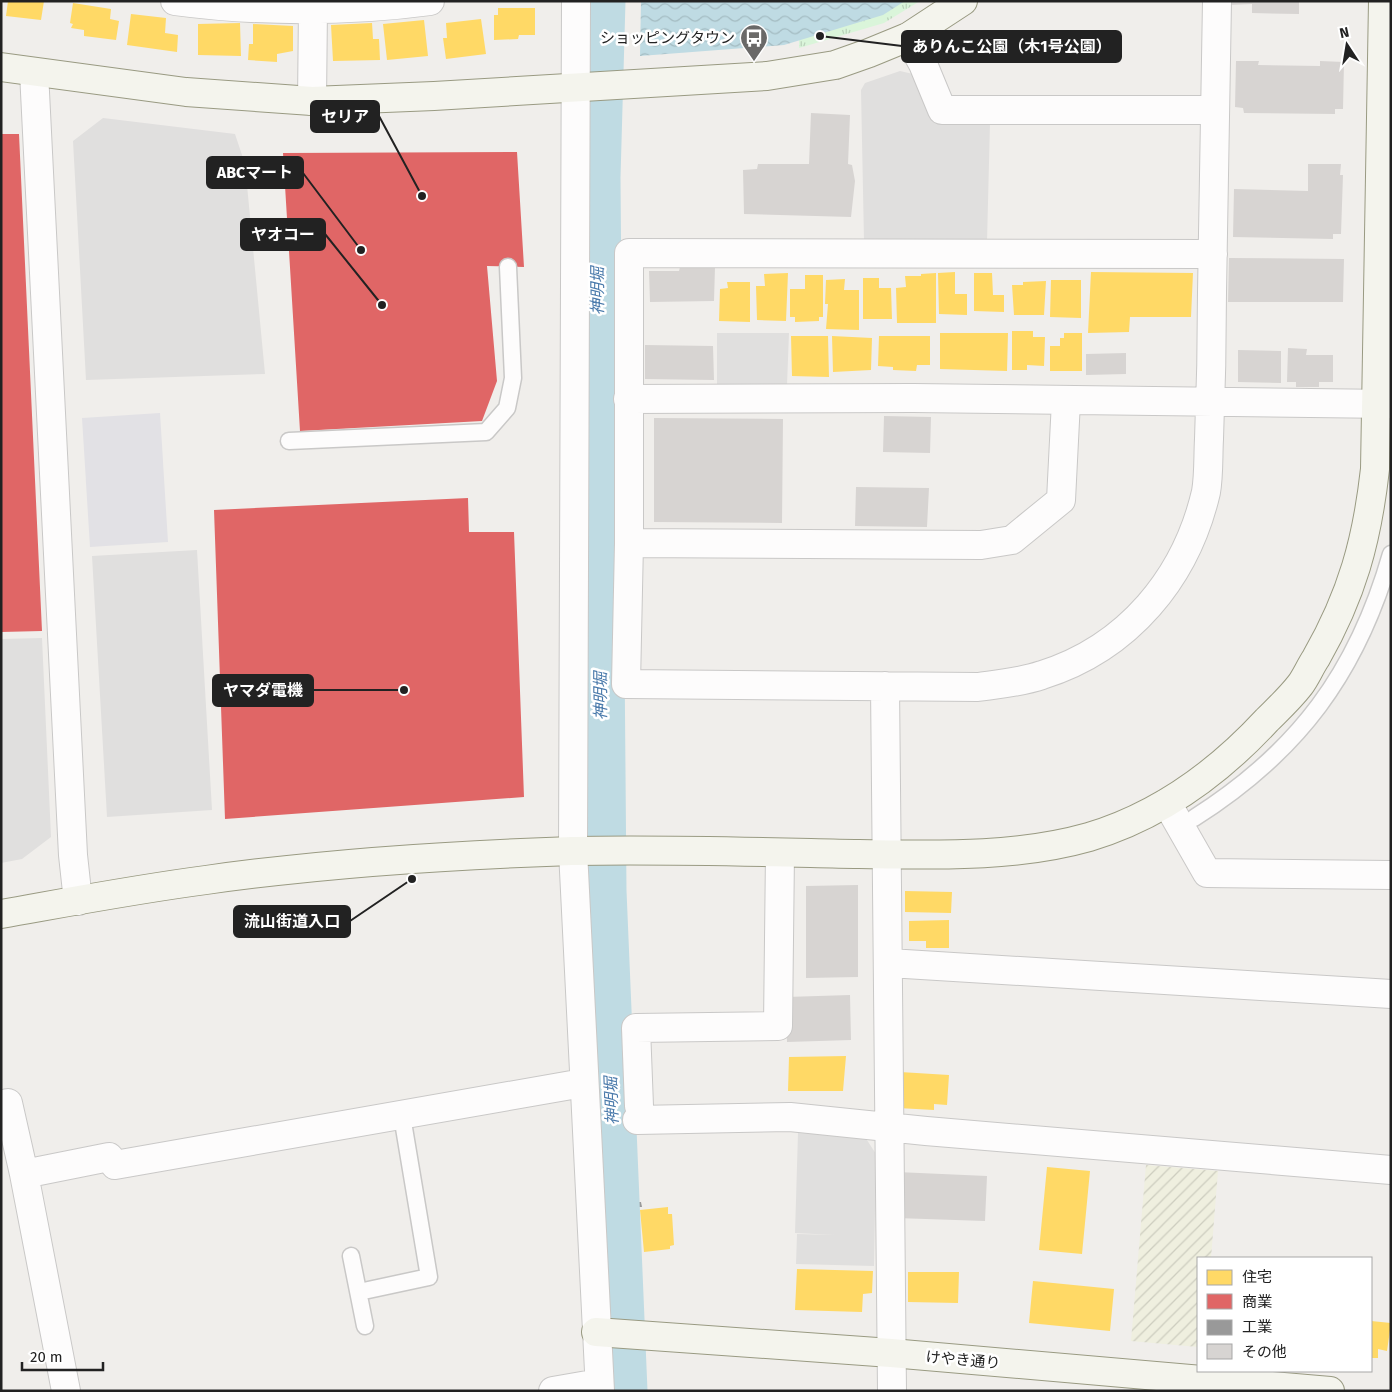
<svg xmlns="http://www.w3.org/2000/svg" width="1392" height="1392" font-family="'Fira Sans','Noto Sans JP',sans-serif">
<style>
.farmland{fill:url(#farmland-furrows)}
.park{fill:url(#park-tufts)}
.parking{fill:#e0dfde}
.plaza{fill:#e2e1e5}
.water{fill:url(#water-waves)}
.pier{fill:#dedddd}
.homes{fill:#ffd966}
.shops{fill:#e06666}
.industry{fill:#999}
.lines{fill:none;stroke-linecap:round;stroke-linejoin:round}
.river{stroke:#bfdbe3;stroke-width:49}
.building{fill:#d7d4d2}
.lane-casing{stroke:#c9c8c7;stroke-width:19}
.street-casing{stroke:#c9c8c7;stroke-width:30}
.secondary-casing{stroke:#999a82;stroke-width:30}
.lane{stroke:#fdfcfc;stroke-width:16}
.street{stroke:#fdfcfc;stroke-width:28}
.secondary{stroke:#f4f4ed;stroke-width:28}
.labels{text-anchor:middle;stroke-width:5;stroke-linejoin:round;paint-order:stroke}
.poi-label{font-size:15px;fill:#222;stroke:#fff;text-anchor:end}
.street-label{font-size:15px;fill:#222;stroke:#fff}
.water-label{font-size:16px;font-style:italic;fill:#4a7aab;stroke:#fff}
.leader{fill:none;stroke:#222;stroke-width:2}
.callout-dot{fill:#222;stroke:#fff;stroke-width:2}
.callout{fill:#222;stroke:#222;stroke-width:2}
.callout-label{font-size:16px;text-anchor:middle;font-weight:bold;fill:#fff}
</style>
<defs>
<pattern id="farmland-furrows" width="10" height="10" patternUnits="userSpaceOnUse" patternTransform="scale(1.25)"><rect width="10" height="10" fill="#efefdf"/><path d="M-1 1l2-2M0 10L10 0M9 11l2-2" fill="none" stroke="#cdcdbf"/></pattern>
<pattern id="park-tufts" width="24" height="20" patternUnits="userSpaceOnUse" patternTransform="scale(1.25)"><rect width="24" height="20" fill="#daf5da"/><path d="M3 7l-1-3M5 7V3M7 7l1-3M15 17l-1-3M17 17v-4M19 17l1-3" fill="none" stroke="#bbd2bb"/></pattern>
<pattern id="water-waves" width="16" height="10" patternUnits="userSpaceOnUse" patternTransform="scale(1.25)"><rect width="16" height="10" fill="#bfdbe3"/><path d="M0 5q4-4 8 0t8 0" fill="none" stroke="#a4bcc2"/></pattern>
</defs>
<rect width="100%" height="100%" fill="#f0eeeb"/>
<path class="farmland" d="M 1146,1165 L 1218,1171 L 1211,1258 L 1198,1258 L 1198,1347 L 1131,1341 Z"/>
<path class="park" d="M 799,1 L 920,1 L 884,23 L 799,48 Z"/>
<path class="parking" d="M 900,71 L 913,74 L 990,123 L 987,242 L 864,241 L 861,90 L 865,83 Z
M 103,118 L 235,134 L 245,164 L 265,374 L 86,380 L 73,141 Z
M 717,333 L 789,333 L 787,385 L 717,384 Z
M 197,550 L 212,810 L 107,817 L 92,556 Z
M 42,638 L 51,837 L 22,859 L 1,863 L 1,639 Z
M 798,1133 L 865,1137 L 876,1154 L 874,1266 L 796,1264 L 797,1234 L 835,1235 L 795,1233 Z"/>
<path class="plaza" d="M 160,413 L 168,542 L 90,547 L 82,418 Z"/>
<path class="water" d="M 641,1 L 905,1 L 883,15 L 784,45 L 640,56 Z"/>
<path class="pier" d="M 618,59 L 618,111 L 589,113 L 590,62 Z
M 615,819 L 616,885 L 590,885 L 589,820 Z"/>
<path class="homes" d="M 8,1 L 44,1 L 41,20 L 6,16 Z
M 73,3 L 111,9 L 110,19 L 119,21 L 116,40 L 84,36 L 84,30 L 71,28 L 73,24 L 70,23 Z
M 498,8 L 535,8 L 535,35 L 519,35 L 518,39 L 494,40 L 494,15 L 498,15 Z
M 131,14 L 166,18 L 165,33 L 178,35 L 177,52 L 127,45 Z
M 481,19 L 486,54 L 446,59 L 443,38 L 447,38 L 446,23 Z
M 424,20 L 428,56 L 387,60 L 383,24 Z
M 240,23 L 241,56 L 198,55 L 198,24 Z
M 372,23 L 373,39 L 379,39 L 380,60 L 333,61 L 331,25 Z
M 253,24 L 293,26 L 293,51 L 277,54 L 277,62 L 248,60 L 249,44 L 253,44 Z
M 955,272 L 955,294 L 967,294 L 967,315 L 939,314 L 938,273 Z
M 1091,272 L 1193,273 L 1191,317 L 1130,317 L 1129,332 L 1088,333 Z
M 788,273 L 786,321 L 757,320 L 756,286 L 765,286 L 764,274 Z
M 936,273 L 936,323 L 897,323 L 896,288 L 906,287 L 905,276 L 921,276 L 921,274 Z
M 974,273 L 992,273 L 993,295 L 1004,295 L 1004,312 L 974,311 Z
M 805,275 L 823,275 L 823,317 L 819,317 L 819,321 L 795,322 L 795,317 L 790,317 L 790,289 L 805,289 Z
M 863,278 L 879,278 L 879,288 L 891,288 L 892,319 L 863,319 Z
M 845,279 L 844,290 L 859,290 L 859,330 L 826,329 L 828,304 L 825,304 L 826,280 Z
M 1051,280 L 1081,280 L 1081,318 L 1050,317 Z
M 1046,281 L 1044,315 L 1014,315 L 1012,285 L 1023,285 L 1023,282 Z
M 727,282 L 750,282 L 750,322 L 719,321 L 720,289 L 728,288 Z
M 1012,331 L 1033,331 L 1033,337 L 1045,337 L 1044,366 L 1027,365 L 1027,370 L 1012,370 Z
M 940,333 L 1008,333 L 1007,371 L 940,369 Z
M 1064,333 L 1082,333 L 1082,371 L 1050,371 L 1050,346 L 1060,346 L 1060,338 L 1064,338 Z
M 791,336 L 828,336 L 829,377 L 792,376 Z
M 832,336 L 872,338 L 871,370 L 833,372 Z
M 879,336 L 930,336 L 930,365 L 917,365 L 916,371 L 893,370 L 893,367 L 878,366 Z
M 905,891 L 952,892 L 951,913 L 905,912 Z
M 949,920 L 949,948 L 926,948 L 926,941 L 909,941 L 909,921 Z
M 846,1056 L 843,1091 L 788,1091 L 789,1057 Z
M 900,1072 L 949,1075 L 947,1105 L 934,1104 L 934,1110 L 898,1108 Z
M 1047,1167 L 1090,1171 L 1082,1254 L 1039,1250 Z
M 668,1207 L 668,1214 L 672,1214 L 674,1245 L 670,1246 L 670,1249 L 644,1252 L 640,1210 Z
M 797,1269 L 873,1271 L 872,1293 L 863,1294 L 862,1312 L 795,1310 Z
M 908,1272 L 959,1272 L 958,1303 L 908,1302 Z
M 1033,1281 L 1114,1289 L 1110,1331 L 1029,1323 Z
M 1371,1321 L 1391,1323 L 1387,1351 L 1378,1349 L 1378,1358 L 1371,1358 Z"/>
<path class="shops" d="M 1,134 L 19,134 L 42,631 L 1,632 Z
M 517,152 L 524,267 L 487,266 L 497,381 L 482,421 L 300,431 L 283,153 Z
M 468,498 L 469,532 L 514,532 L 524,797 L 225,819 L 214,510 Z"/>
<path class="industry" d="M 632,1202 L 641,1202 L 642,1207 L 632,1207 Z"/>
<g class="lines">
<path class="river" d="M 601,1 L 596,177 L 602,891 L 623,1391"/>
</g>
<path class="building" d="M 1228,1 L 1299,1 L 1299,14 L 1252,13 L 1252,4 L 1228,5 Z
M 1236,61 L 1259,61 L 1258,65 L 1320,66 L 1320,61 L 1344,62 L 1343,109 L 1335,109 L 1335,114 L 1244,113 L 1243,108 L 1235,107 Z
M 811,113 L 850,115 L 848,164 L 852,165 L 855,181 L 851,217 L 744,214 L 743,170 L 757,169 L 758,164 L 809,164 Z
M 1308,164 L 1341,164 L 1340,175 L 1343,175 L 1341,234 L 1333,234 L 1333,239 L 1233,237 L 1234,189 L 1308,191 Z
M 1229,258 L 1344,259 L 1343,302 L 1228,302 Z
M 680,267 L 715,267 L 714,301 L 650,302 L 649,271 L 679,271 Z
M 645,345 L 713,346 L 714,380 L 645,379 Z
M 1288,348 L 1307,349 L 1306,355 L 1333,355 L 1333,382 L 1319,382 L 1319,387 L 1296,387 L 1296,382 L 1287,382 Z
M 1238,350 L 1281,351 L 1281,383 L 1238,382 Z
M 1126,353 L 1126,374 L 1086,375 L 1086,354 Z
M 884,416 L 931,417 L 930,453 L 883,452 Z
M 654,418 L 783,419 L 782,523 L 654,522 Z
M 856,487 L 929,488 L 927,527 L 855,526 Z
M 858,885 L 858,977 L 806,978 L 806,886 Z
M 850,995 L 851,1040 L 787,1042 L 786,997 Z
M 897,1172 L 987,1176 L 985,1221 L 896,1218 Z"/>
<g class="lines">
<g class="lane-casing">
<path id="lane" d="M 289,441 L 486,432 L 507,408 L 513,378 L 508,267
M 1194,818 C 1298,752 1357,673 1391,554
M 351,1256 L 365,1326
M 359,1292 L 429,1277 L 402,1116"/>
</g>
<g class="street-casing">
<path id="street" d="M 175,1 C 257,12 348,12 430,1
M 576,1 L 573,851 L 600,1391
M 908,37 L 923,64 L 942,110 L 1215,110
M 34,72 L 73,855 L 78,901
M 312,101 L 313,8
M 1213,254 L 629,253 L 629,543 L 626,684 L 978,687 C 1000,684 1022,682 1042,675 C 1128,648 1186,578 1206,492 C 1209,475 1208,456 1209,439 C 1211,390 1212,341 1212,292 C 1213,195 1215,98 1217,1
M 628,399 L 913,398 L 1391,404
M 629,543 L 981,545 L 1012,540 L 1061,500 L 1066,401
M 885,686 L 892,1391
M 1167,803 L 1207,873 L 1391,875
M 889,963 L 1391,994
M 1,1105 L 8,1103 L 24,1174 L 66,1391
M 639,1106 L 636,1028 L 778,1026 L 780,853
M 637,1120 L 790,1117 L 926,1131 L 1391,1170
M 24,1174 L 109,1157 L 115,1165 L 583,1083
M 553,1391 L 599,1383"/>
</g>
<g class="secondary-casing">
<path id="secondary" d="M 1,67 L 186,92 L 312,101 L 434,96 L 767,76 L 835,65 L 869,53 L 908,37 L 963,1
M 1,914 C 69,902 137,889 206,880 C 326,863 450,855 572,851 C 667,849 763,852 859,854 C 935,855 1015,858 1089,837 C 1159,816 1218,773 1267,720 C 1278,709 1290,698 1300,685 C 1306,677 1310,667 1316,658 C 1352,595 1367,541 1375,469 L 1383,1
M 596,1332 L 891,1353 L 1330,1391"/>
</g>
<use href="#lane" class="lane"/>
<use href="#street" class="street"/>
<use href="#secondary" class="secondary"/>
</g>
<defs>
<g id="bus-pin" transform="scale(1.4375)"><path d="M0 17L-7.5 6A9.5 9.5 0 1 1 7.5 6Z" fill="#6a6968" stroke="#fff"/><path d="M-5-6H5V4H4V6H2V4H-2V6H-4V4H-5ZM-3.5-4V0h7V-4ZM-3.5 1.2v1.5H-2V1.2ZM2 1.2v1.5H3.5V1.2Z" fill="#fff"/></g>
</defs>
<g fill-rule="evenodd">
<use href="#bus-pin" x="754" y="38"/>
</g>
<g class="labels">
<g class="poi-label">
<text x="735" y="43">ショッピングタウン</text>
</g>
<g class="street-label">
<text transform="translate(963 1360) rotate(5)" y="5">けやき通り</text>
</g>
<g class="water-label">
<text transform="translate(597 291) rotate(-90)" y="6">神明堀</text>
<text transform="translate(600 696) rotate(-90)" y="6">神明堀</text>
<text transform="translate(611 1101) rotate(-92)" y="6">神明堀</text>
</g>
</g>
<path class="leader" d="M820 36L902 46M422 196L379 116M361 250L303 173M382 305L325 234M404 690L313 690M412 879L350 921"/>
<g class="callout-dot">
<circle cx="820" cy="36" r="5"/>
<circle cx="422" cy="196" r="5"/>
<circle cx="361" cy="250" r="5"/>
<circle cx="382" cy="305" r="5"/>
<circle cx="404" cy="690" r="5"/>
<circle cx="412" cy="879" r="5"/>
</g>
<g class="callout">
<rect x="902" y="31" width="219" height="31" rx="5"/>
<rect x="311" y="101" width="68" height="31" rx="5"/>
<rect x="207" y="157" width="96" height="31" rx="5"/>
<rect x="241" y="219" width="84" height="31" rx="5"/>
<rect x="213" y="675" width="100" height="31" rx="5"/>
<rect x="234" y="906" width="116" height="31" rx="5"/>
</g>
<g class="callout-label">
<text x="1012" y="52">ありんこ公園（木1号公園）</text>
<text x="345" y="122">セリア</text>
<text x="255" y="178">ABCマート</text>
<text x="283" y="240">ヤオコー</text>
<text x="263" y="696">ヤマダ電機</text>
<text x="292" y="927">流山街道入口</text>
</g>
<rect width="1392" height="1392" fill="none" stroke="#222222" stroke-width="5"/>
<rect x="1197" y="1257" width="175" height="115" fill="#ffffff" stroke="#a7a7a7"/>
<rect x="1207" y="1270" width="25" height="15" fill="#ffd966" stroke="#a7a7a7"/>
<text x="1242" y="1282" font-size="15" fill="#222222">住宅</text>
<rect x="1207" y="1294" width="25" height="15" fill="#e06666" stroke="#a7a7a7"/>
<text x="1242" y="1307" font-size="15" fill="#222222">商業</text>
<rect x="1207" y="1320" width="25" height="15" fill="#999999" stroke="#a7a7a7"/>
<text x="1242" y="1332" font-size="15" fill="#222222">工業</text>
<rect x="1207" y="1344" width="25" height="15" fill="#d7d4d2" stroke="#a7a7a7"/>
<text x="1242" y="1357" font-size="15" fill="#222222">その他</text>
<g transform="translate(1347 45) rotate(348)" stroke="#ffffff" stroke-width="4" paint-order="stroke">
<path d="M0-4L9 19L0 12L-9 19Z" fill="#222222"/>
<text y="-8" font-size="14" font-weight="bold" text-anchor="middle" fill="#222222">N</text>
</g>
<path d="M22 1362v8h81v-8" fill="none" stroke="#222222" stroke-width="2.5"/>
<text x="30" y="1362" font-size="15" fill="#222222" stroke="#ffffff" stroke-width="4" paint-order="stroke">20 m</text>
</svg>
